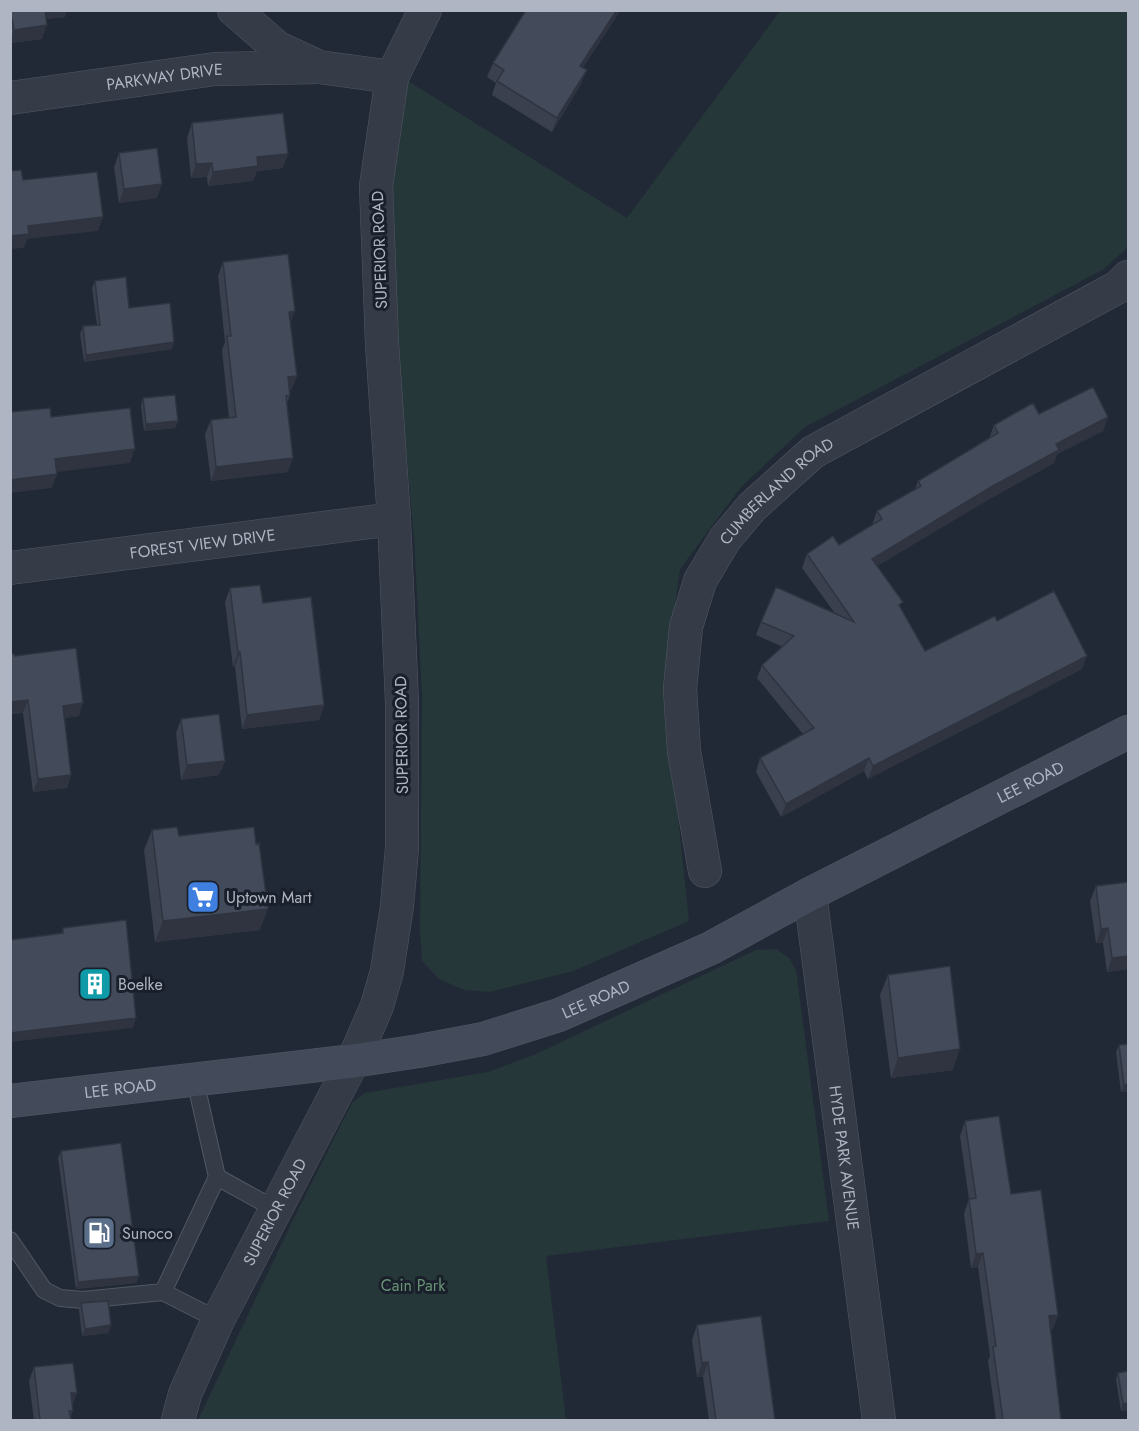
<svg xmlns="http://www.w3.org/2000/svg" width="1139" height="1431" font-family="Jost,sans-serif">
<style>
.green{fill:#263739}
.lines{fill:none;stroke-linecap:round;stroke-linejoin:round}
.service-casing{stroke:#525864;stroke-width:18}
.minor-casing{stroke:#525864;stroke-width:34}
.tertiary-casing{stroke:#525864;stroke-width:34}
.secondary-casing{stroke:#525864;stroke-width:34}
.service{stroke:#353b47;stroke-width:16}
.minor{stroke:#353b47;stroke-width:33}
.tertiary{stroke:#353b47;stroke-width:33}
.secondary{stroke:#434a5a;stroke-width:33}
.wall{fill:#3a404e}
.shaded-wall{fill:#2f3440}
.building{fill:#434b5b;stroke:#2f3440;stroke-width:1.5}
.labels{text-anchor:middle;stroke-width:6;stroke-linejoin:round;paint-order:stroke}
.street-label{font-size:16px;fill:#afb5c3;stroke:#1a202b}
.poi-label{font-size:16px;fill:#afb5c3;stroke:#1a202b;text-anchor:start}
.park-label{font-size:16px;fill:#689375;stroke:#1a202b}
</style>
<rect width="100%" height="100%" fill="#212936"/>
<path class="green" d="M 780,11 L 1128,11 L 1128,247 L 1104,269 L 805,427 L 741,487 L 680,569 L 664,684 L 689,921 L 573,971 L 489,992 L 464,990 L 439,979 L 422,961 L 420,931 L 422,695 L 414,537 L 396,339 L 392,180 L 408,81 L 627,218 Z
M 776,949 L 789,958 L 796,970 L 829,1221 L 546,1256 L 566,1420 L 198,1420 L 293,1220 L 352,1103 L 365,1093 L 488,1072 L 536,1054 L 756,950 Z"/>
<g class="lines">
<g class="service-casing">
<path id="service" d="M 195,1080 L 217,1177 L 275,1209
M 10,1240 L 44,1290 L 60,1298 L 83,1300 L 163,1292 L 218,1320
M 163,1292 L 217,1177"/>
</g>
<g class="minor-casing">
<g id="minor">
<path d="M 234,10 L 278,48 L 319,67 L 392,77"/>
<path id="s1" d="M 10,98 L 215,69 L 319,67"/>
<path id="s2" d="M 10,568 L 394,519"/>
<path id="s3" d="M 705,871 L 684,751 L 680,689 L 686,627 L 700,581 L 725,539 L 752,507 L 813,452 L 1118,287 L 1128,277"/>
<path id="s4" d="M 810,894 L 879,1420"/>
</g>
</g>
<g class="tertiary-casing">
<g id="tertiary">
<path id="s5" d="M 178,1420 L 185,1394 L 218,1320 L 353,1061 L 377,1006 L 387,971 L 397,906 L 402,848 L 402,703 L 394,519 L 382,344 L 376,186 L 392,77 L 425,10"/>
</g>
</g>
<g class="secondary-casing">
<g id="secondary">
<path id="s6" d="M 10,1101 L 353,1061 L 419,1051 L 483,1039 L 559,1015 L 711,948 L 810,894 L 1128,732"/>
</g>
</g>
<use href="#service" class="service"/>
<use href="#minor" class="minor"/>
<use href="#tertiary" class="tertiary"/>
<use href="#secondary" class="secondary"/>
</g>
<path class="wall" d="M 10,10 L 67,10 L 65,17 L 46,19 L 42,39 L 10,43 Z
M 493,63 L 583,68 L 581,84 L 552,132 L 492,95 L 496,83 L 487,77 Z
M 192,123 L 283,168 L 257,171 L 253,181 L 208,186 L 207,177 L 191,178 L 187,138 Z
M 119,153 L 157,198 L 119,203 L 114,167 Z
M 223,262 L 290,324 L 291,391 L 289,391 L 290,395 L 287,403 L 288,472 L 211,481 L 205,434 L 211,420 L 229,418 L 222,350 L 225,342 L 218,276 Z
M 95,281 L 129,308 L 172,349 L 84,362 L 80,334 L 83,326 L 97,325 L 92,288 Z
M 143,398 L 178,421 L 175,428 L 144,431 L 141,406 Z
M 1039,414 L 1108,417 L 1103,431 L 1057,454 L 1054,463 L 986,501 L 877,566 L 925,651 L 997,621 L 1082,669 L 868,779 L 864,771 L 781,817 L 756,772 L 760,758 L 803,734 L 757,678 L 762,665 L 783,647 L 756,635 L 761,622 L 834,612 L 802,568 L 807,554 L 839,545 L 872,525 L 877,511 L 915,489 L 918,481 L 989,439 L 994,425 Z
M 230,588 L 263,603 L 324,705 L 319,720 L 242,729 L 235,666 L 233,667 L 225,602 Z
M 10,654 L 15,656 L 79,716 L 64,718 L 71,775 L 67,788 L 33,792 L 23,713 L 10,714 Z
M 181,719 L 225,761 L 219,775 L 181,780 L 176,733 Z
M 152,830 L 179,836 L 260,930 L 155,942 L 144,850 Z
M 1128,882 L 1128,969 L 1107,972 L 1103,943 L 1096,943 L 1090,901 L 1096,886 Z
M 888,975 L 953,1070 L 891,1078 L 880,995 Z
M 1128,1044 L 1128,1091 L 1121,1092 L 1116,1052 L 1119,1045 Z
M 965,1121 L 1011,1194 L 1058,1315 L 1053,1329 L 1050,1329 L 1061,1420 L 996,1420 L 988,1361 L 990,1356 L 978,1267 L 971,1268 L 964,1214 L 969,1199 L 960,1136 Z
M 61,1151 L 139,1276 L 136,1283 L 76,1289 L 58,1158 Z
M 81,1303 L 109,1333 L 82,1336 L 79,1310 Z
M 697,1325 L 775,1420 L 709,1420 L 703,1377 L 697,1377 L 692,1340 Z
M 34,1367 L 77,1393 L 72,1405 L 71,1420 L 34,1420 L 29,1381 Z
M 1118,1373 L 1128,1410 L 1121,1411 L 1116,1380 Z"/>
<path class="shaded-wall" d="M 43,10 L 67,10 L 65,17 L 39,20 Z
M 617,10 L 621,10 L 575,80 L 580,66 Z
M 47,25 L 42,39 L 10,43 L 10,40 L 14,30 Z
M 587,70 L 581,84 L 552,132 L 557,118 Z
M 288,154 L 283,168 L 257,171 L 253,181 L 208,186 L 213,172 L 257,157 Z
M 212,163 L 207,177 L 191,178 L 196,164 Z
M 162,184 L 157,198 L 119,203 L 124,189 Z
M 103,217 L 98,231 L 27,239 L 24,248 L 10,249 L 10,236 L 28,226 Z
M 295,311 L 290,325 L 289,312 Z
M 174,342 L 172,349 L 84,362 L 86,355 Z
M 297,376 L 291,391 L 283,392 L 288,377 Z
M 1108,417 L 1103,431 L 1057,454 L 1054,463 L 986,501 L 867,572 L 872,559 L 1056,444 Z
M 178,421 L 175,428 L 144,431 L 146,424 Z
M 135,449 L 130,463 L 50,473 L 55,459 Z
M 293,458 L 288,472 L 211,481 L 216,467 Z
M 57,474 L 52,488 L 10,493 L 10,480 Z
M 238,652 L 240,652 L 235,666 L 233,667 Z
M 1087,656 L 1082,669 L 868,779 L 873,766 Z
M 28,700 L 23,713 L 10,714 L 10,702 Z
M 83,703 L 79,716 L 58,719 L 63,706 Z
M 324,705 L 319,720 L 242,729 L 247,715 Z
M 869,758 L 864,771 L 781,817 L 786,804 Z
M 225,761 L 219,775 L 181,780 L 187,765 Z
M 71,775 L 67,788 L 33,792 L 38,779 Z
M 268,909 L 260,930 L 155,942 L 163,921 Z
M 1108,928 L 1103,943 L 1096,943 L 1101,929 Z
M 1128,956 L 1128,969 L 1107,972 L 1112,958 Z
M 136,1018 L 133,1028 L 10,1042 L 10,1033 Z
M 960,1049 L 953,1070 L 891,1078 L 898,1058 Z
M 1128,1084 L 1128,1091 L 1121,1092 L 1124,1085 Z
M 983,1253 L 978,1267 L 971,1268 L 976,1254 Z
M 139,1276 L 136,1283 L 76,1289 L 78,1282 Z
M 1058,1315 L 1053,1329 L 1044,1330 L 1049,1316 Z
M 111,1325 L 109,1333 L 82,1336 L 85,1329 Z
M 708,1362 L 703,1377 L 697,1377 L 702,1363 Z
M 71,1393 L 77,1393 L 72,1407 Z
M 1128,1403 L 1128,1410 L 1121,1411 L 1123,1404 Z"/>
<path class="building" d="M 10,10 L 45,10 L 47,25 L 14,30 Z
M 526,10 L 617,10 L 580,66 L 587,70 L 557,118 L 497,81 L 504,70 L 493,63 Z
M 283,113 L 288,154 L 257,157 L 258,166 L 213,172 L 212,163 L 196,164 L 192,123 Z
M 157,148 L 162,184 L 124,189 L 119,153 Z
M 21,170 L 23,180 L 97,172 L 103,217 L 28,226 L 29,234 L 10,236 L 10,171 Z
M 288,254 L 295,311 L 289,312 L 297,376 L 288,377 L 290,395 L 286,396 L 293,458 L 216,467 L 211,420 L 236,417 L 227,336 L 231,336 L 223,262 Z
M 126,277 L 129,308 L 170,303 L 174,342 L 86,355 L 83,326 L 100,325 L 95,281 Z
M 1093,387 L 1108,417 L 1056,444 L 1059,450 L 991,487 L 872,559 L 903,602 L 899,605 L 925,651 L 995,616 L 997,621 L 1054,591 L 1087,656 L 873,766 L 869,758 L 786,804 L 760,758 L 814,728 L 762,665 L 794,636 L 761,622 L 776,587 L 854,622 L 807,554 L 833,536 L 839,545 L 882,519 L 877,511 L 921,486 L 918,481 L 998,433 L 994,425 L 1033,403 L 1039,414 Z
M 175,395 L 178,421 L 146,424 L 143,398 Z
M 50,408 L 51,417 L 130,408 L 135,449 L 55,459 L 57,474 L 10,480 L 10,412 Z
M 260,585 L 263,603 L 311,597 L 324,705 L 247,715 L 240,652 L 238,652 L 230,588 Z
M 76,648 L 83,703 L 63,706 L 71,775 L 38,779 L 28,700 L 10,702 L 10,654 L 14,654 L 15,656 Z
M 219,714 L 225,761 L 187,765 L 181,719 Z
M 177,827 L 179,836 L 254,827 L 256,844 L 259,843 L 268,909 L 163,921 L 152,830 Z
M 1128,882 L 1128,956 L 1112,958 L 1108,928 L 1101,929 L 1096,886 Z
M 126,920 L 136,1018 L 10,1033 L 10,940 L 63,933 L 63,928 Z
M 950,966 L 960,1049 L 898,1058 L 888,975 Z
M 1128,1044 L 1128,1084 L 1124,1085 L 1119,1045 Z
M 999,1116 L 1011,1194 L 1041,1190 L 1058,1315 L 1049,1316 L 1061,1420 L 1003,1420 L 993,1347 L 996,1346 L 983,1253 L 976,1254 L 969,1199 L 976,1198 L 965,1121 Z
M 121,1143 L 139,1276 L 78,1282 L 61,1151 Z
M 108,1301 L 111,1325 L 85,1329 L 81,1303 Z
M 761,1316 L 775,1420 L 716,1420 L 708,1362 L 702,1363 L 697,1325 Z
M 73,1363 L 77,1393 L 71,1393 L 73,1411 L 69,1411 L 71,1420 L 40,1420 L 34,1367 Z
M 1128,1371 L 1128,1403 L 1123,1404 L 1118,1373 Z"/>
<defs>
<g id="supermarket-square" transform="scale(1.725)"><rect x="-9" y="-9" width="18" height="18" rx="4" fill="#3f7fe0" stroke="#1a202b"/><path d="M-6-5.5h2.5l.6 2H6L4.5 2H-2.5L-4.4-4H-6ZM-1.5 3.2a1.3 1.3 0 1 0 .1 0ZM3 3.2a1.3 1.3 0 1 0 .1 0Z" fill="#fff"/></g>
<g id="building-square" transform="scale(1.725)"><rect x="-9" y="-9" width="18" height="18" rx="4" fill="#0f9aa8" stroke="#1a202b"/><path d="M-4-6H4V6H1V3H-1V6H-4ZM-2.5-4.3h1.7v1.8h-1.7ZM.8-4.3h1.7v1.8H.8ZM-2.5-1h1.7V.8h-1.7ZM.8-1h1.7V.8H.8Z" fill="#fff"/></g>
<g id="fuel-square" transform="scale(1.725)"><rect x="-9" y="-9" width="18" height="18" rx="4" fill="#5c6f8a" stroke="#1a202b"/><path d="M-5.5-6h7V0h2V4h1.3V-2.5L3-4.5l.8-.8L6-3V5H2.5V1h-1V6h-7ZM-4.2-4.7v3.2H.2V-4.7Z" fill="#fff"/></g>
</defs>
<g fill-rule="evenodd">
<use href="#supermarket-square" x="203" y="897"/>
<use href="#building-square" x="95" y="984"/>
<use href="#fuel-square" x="99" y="1233"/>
</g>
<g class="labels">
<g class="street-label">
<text dy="6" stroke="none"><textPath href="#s1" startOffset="156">PARKWAY DRIVE</textPath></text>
<text transform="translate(379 250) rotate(-92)" y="6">SUPERIOR ROAD</text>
<text dy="6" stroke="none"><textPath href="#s3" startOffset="414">CUMBERLAND ROAD</textPath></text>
<text dy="6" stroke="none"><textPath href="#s2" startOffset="194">FOREST VIEW DRIVE</textPath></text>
<text transform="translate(401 735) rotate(-91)" y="6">SUPERIOR ROAD</text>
<text dy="6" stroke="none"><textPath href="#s6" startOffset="1083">LEE ROAD</textPath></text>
<text dy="6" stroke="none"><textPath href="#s6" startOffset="597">LEE ROAD</textPath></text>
<text dy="6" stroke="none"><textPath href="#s6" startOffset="111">LEE ROAD</textPath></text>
<text dy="6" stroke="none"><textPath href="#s4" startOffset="266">HYDE PARK AVENUE</textPath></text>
<text dy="6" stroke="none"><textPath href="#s5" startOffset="230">SUPERIOR ROAD</textPath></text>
</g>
<g class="poi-label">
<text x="226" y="903">Uptown Mart</text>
<text x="118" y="990">Boelke</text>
<text x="122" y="1239">Sunoco</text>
</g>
<g class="park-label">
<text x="413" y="1291">Cain Park</text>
</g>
</g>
<rect width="1139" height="1431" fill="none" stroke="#afb5c3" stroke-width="24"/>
</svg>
